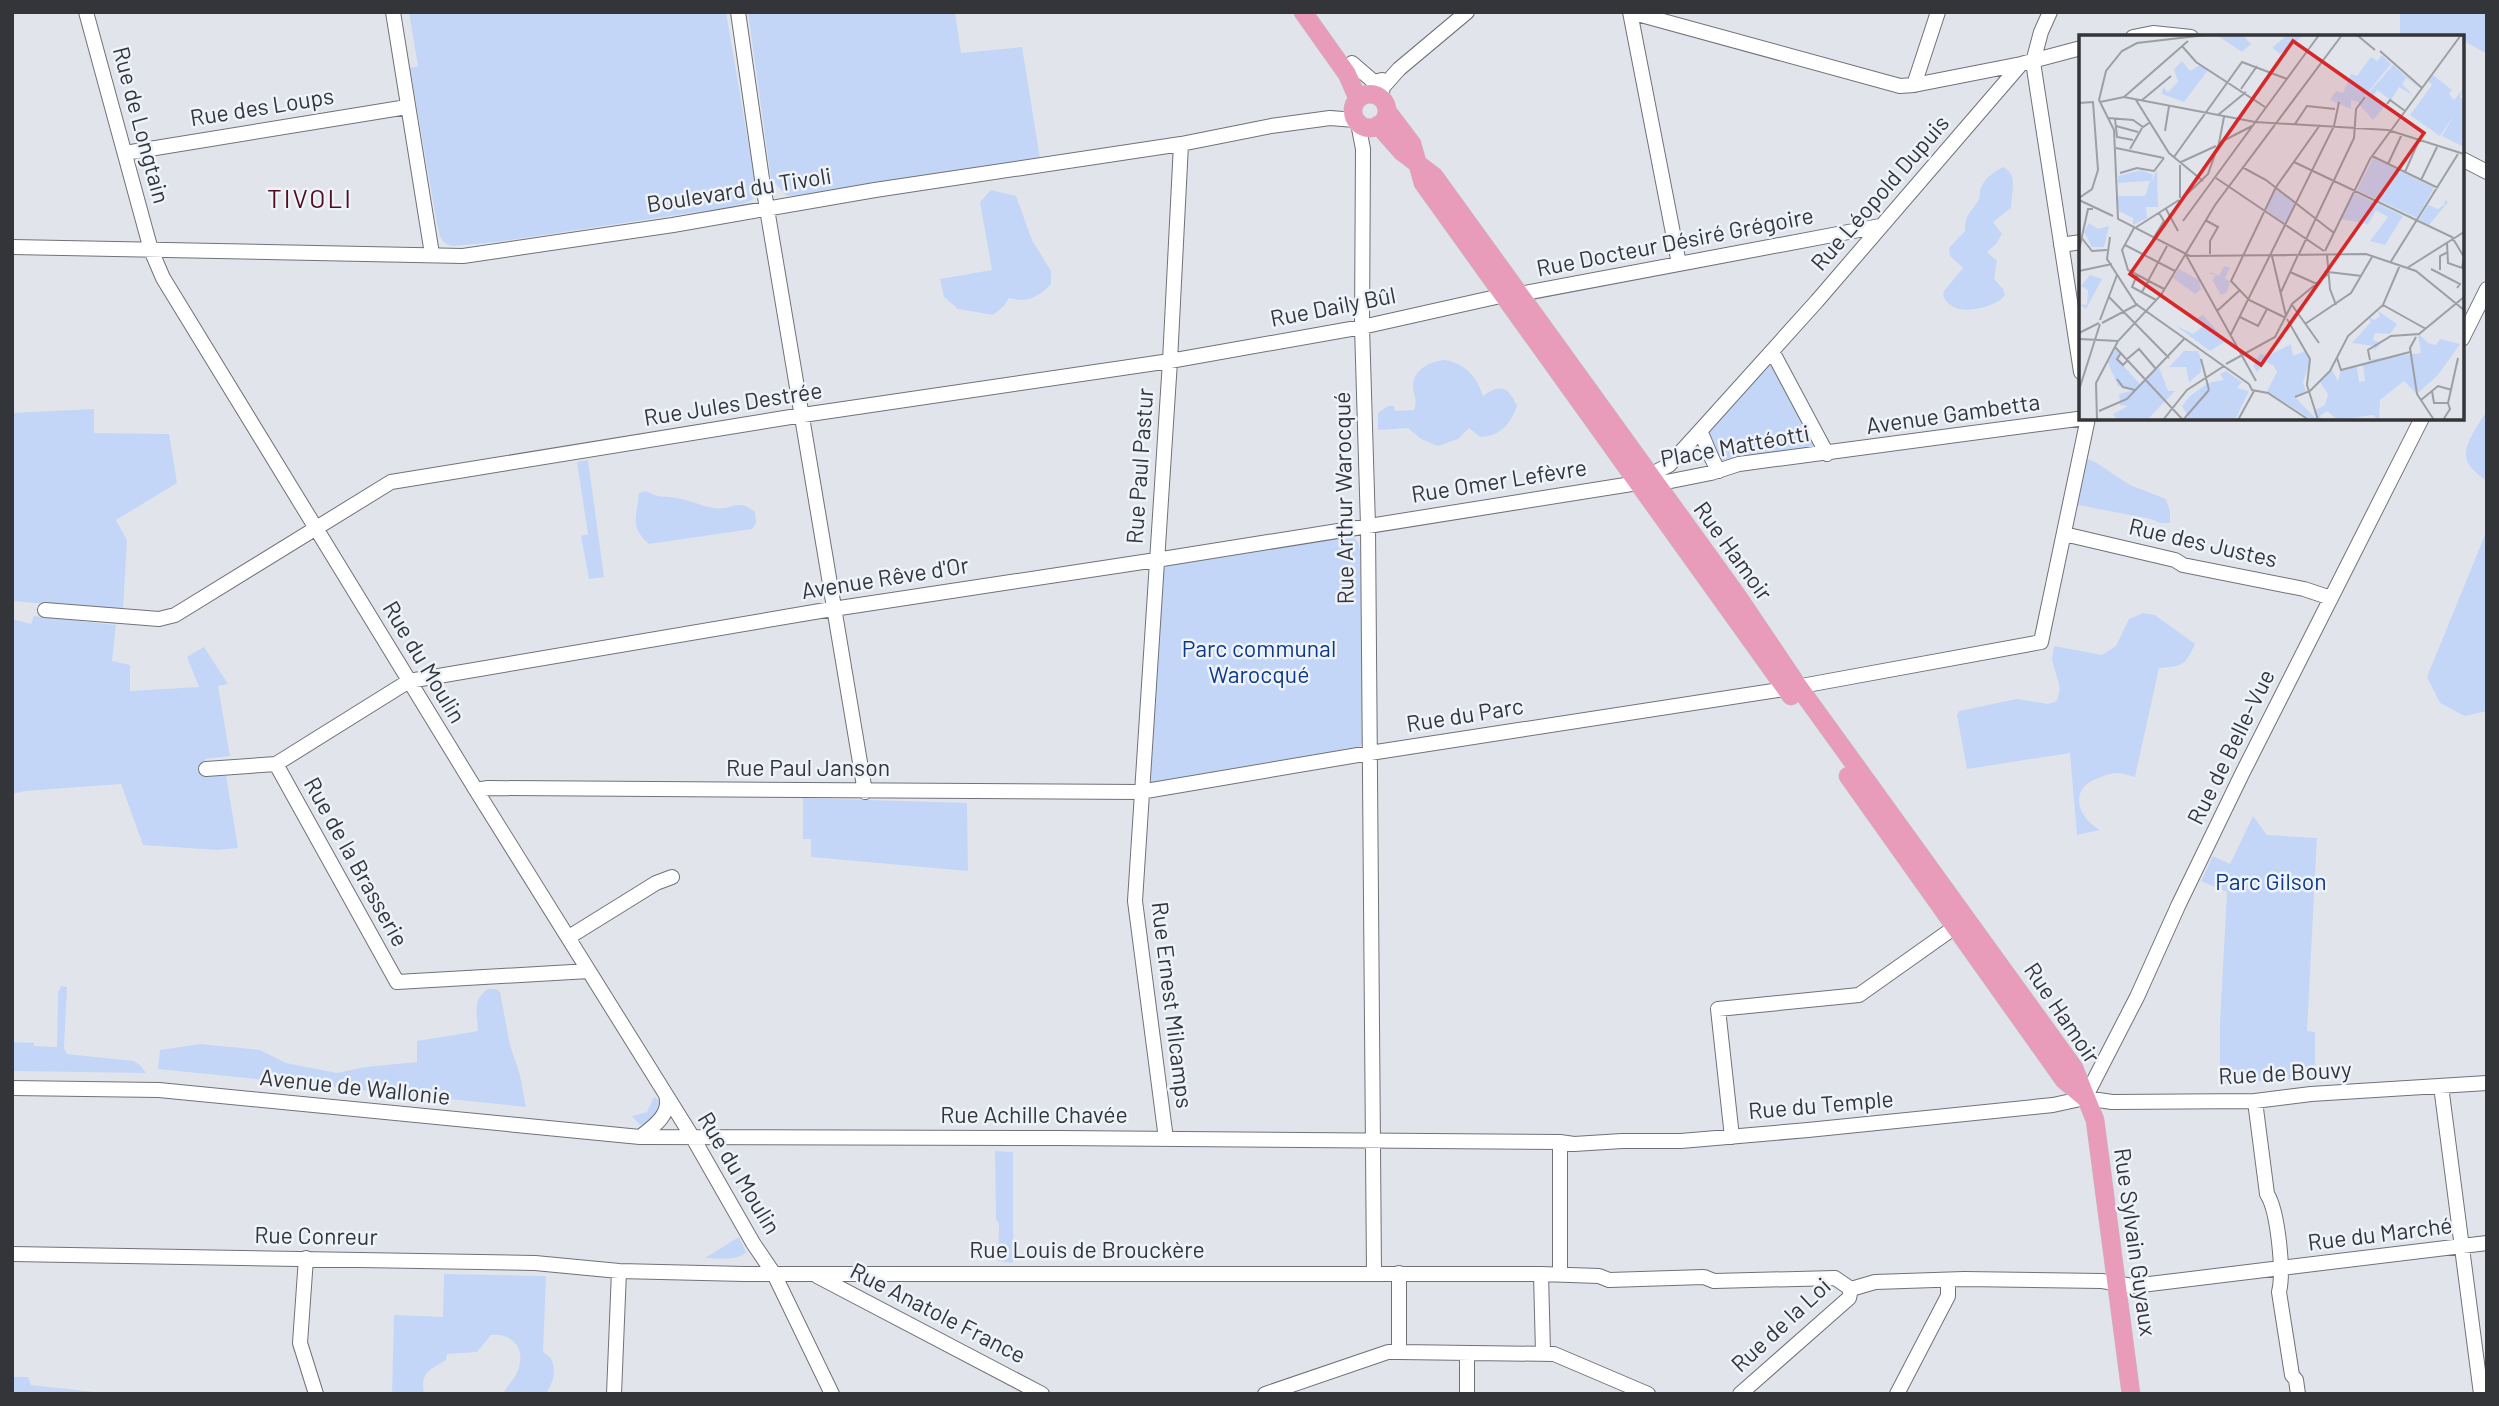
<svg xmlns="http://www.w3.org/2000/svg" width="2499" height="1406" font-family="Barlow,sans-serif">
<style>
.green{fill:#c4d6f7}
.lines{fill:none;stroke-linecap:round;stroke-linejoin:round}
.minor-casing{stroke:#6f7278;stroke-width:16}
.major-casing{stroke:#c2c2c3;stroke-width:19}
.minor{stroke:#fff;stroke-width:14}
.major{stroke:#e89cba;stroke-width:18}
.labels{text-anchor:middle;stroke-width:5;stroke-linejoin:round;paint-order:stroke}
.street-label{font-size:23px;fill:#343538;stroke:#eef2f9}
.park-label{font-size:23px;fill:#0e3888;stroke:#eef2f9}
.quarter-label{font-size:26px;letter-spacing:2px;fill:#500b1e;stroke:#eef2f9}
.inset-road{fill:none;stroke:#9c9fa3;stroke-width:2}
.view{fill:#d62828;fill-opacity:0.15;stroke:#d62828;stroke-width:3.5}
.inset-edge{fill:none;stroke:#343538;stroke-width:3.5}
</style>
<rect width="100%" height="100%" fill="#e1e5eb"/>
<path class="green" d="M 409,12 L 726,12 L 757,194 C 752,204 740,204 730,207 L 497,242 L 453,246 C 440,243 440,236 437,224 L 410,68 L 418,66 Z
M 748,12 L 955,12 L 961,53 L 1022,47 L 1041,165 L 875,190 L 787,196 L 771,179 Z
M 2400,12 L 2487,12 L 2487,54 L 2462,40 L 2462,37 L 2400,37 Z
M 2003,167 C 2019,174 2011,194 2011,208 L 1993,222 L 2002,234 L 1996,244 L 1987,252 L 1997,261 L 1994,279 L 2003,289 L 2005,295 C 1998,306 1968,313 1956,308 C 1950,306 1946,301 1943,296 L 1944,291 L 1963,268 L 1950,256 L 1949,248 L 1965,231 C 1965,214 1970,214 1978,201 C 1980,199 1980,194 1980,191 C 1983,179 1993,172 2003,167 Z
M 991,190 L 1016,196 L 1032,240 L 1051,271 L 1051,284 C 1039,297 1027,303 1009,298 L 1003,307 L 993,315 L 958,309 L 944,297 L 940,279 L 992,270 L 980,202 Z
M 1445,360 C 1466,364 1477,377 1483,396 C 1500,383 1509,387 1517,406 C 1510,425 1500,436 1480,437 L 1469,428 L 1458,439 L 1438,446 L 1421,439 L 1408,428 L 1378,430 L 1378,413 L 1388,406 L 1394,406 L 1395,411 L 1414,410 C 1418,397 1414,399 1413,388 C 1412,370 1430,361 1445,360 Z
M 1773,365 L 1817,444 L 1815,447 L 1718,462 L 1705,436 L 1767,366 Z
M 94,409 L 94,433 L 169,434 L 177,483 L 116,520 L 127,540 L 123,610 L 12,601 L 12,413 Z
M 2487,410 L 2487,481 C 2481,477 2474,472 2470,466 C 2457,450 2479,425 2487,410 Z
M 2083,457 L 2095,462 L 2130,485 L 2166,499 L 2170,511 L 2170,523 L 2160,523 L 2151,519 L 2073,504 Z
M 588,460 L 604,577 L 589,579 L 581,536 L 588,534 L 577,462 Z
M 646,491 C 660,499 663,495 677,498 C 690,500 701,506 714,508 C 732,511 738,497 755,512 L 756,523 L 752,529 L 649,544 C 629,527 637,517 639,493 Z
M 2487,530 L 2487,711 L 2465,716 L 2440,703 L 2427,677 Z
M 1351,535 L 1358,542 L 1360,550 L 1364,742 L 1355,751 L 1153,785 L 1148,774 L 1162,571 L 1171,562 Z
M 2143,613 L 2155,615 L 2195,644 C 2185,666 2183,666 2159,668 L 2135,777 C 2130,776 2123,773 2118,773 C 2113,773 2106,775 2101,777 C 2068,787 2076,816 2100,830 L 2077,835 L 2070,753 L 1967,769 L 1957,715 L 1959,711 L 2017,699 L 2048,704 L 2057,701 L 2060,688 L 2052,660 L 2054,646 L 2102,655 L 2116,646 L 2129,619 Z
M 34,616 L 116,625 L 112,661 L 130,665 L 130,691 L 199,687 L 187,657 L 204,647 L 228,684 L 218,686 L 230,756 L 205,759 L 206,766 L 224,763 L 238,848 L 218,850 L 143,845 L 121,784 L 25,791 L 12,794 L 12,619 L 31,624 Z
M 803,798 L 967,803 L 968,871 L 811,857 L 811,839 L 803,839 Z
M 2253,816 L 2267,835 L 2317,838 L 2307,1031 L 2315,1032 L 2315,1078 L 2220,1083 L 2220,1023 L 2227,892 L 2201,881 L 2213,856 L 2230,864 Z
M 61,986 L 67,987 L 64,1048 L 67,1054 L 133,1061 L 140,1065 L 146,1073 L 12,1071 L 12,1042 L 34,1043 L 34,1046 L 57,1047 L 58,993 Z
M 488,989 L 496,989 L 500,992 L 510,1045 L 520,1075 L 526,1107 L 158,1069 L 160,1050 L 200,1044 L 260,1050 L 286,1063 L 337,1073 L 365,1067 L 417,1062 L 417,1041 L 478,1031 C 477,1014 472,999 488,989 Z
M 654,1097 L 659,1100 C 660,1113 654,1123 640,1125 L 632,1116 L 647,1112 Z
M 995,1151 L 1013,1152 L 1013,1263 L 998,1261 L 999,1224 L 996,1219 Z
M 739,1237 L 746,1252 C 736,1262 718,1258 705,1258 Z
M 444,1274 L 546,1276 L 543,1352 L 550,1357 C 557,1369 554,1381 547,1392 L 503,1394 C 507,1385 515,1379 518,1370 C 526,1349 513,1333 491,1335 L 477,1352 L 447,1354 L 446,1360 C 430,1370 420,1372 424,1394 L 392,1394 L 394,1315 L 443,1317 Z
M 12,1377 L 28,1377 L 31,1385 L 113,1394 L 12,1394 Z"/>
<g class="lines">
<g class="minor-casing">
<path id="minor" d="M 86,12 L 151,250 L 163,278 L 476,790 L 693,1138 L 753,1243 L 774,1274 L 832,1394
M 393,12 L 432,254
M 738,12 L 762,179 L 865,792
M 1630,12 L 1900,86 L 1914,85 L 2021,64 L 2081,48
M 1630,12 L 1679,264
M 2050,12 L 2041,32 L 2033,62 L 2081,372
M 2133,37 L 2153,33 L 2191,37
M 1352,63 L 1374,82 L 1382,80
M 1914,85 L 1938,12
M 1381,99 L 1383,87 L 1399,69 L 1467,12
M 1358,123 L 1363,149 L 1362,327 L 1368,526 L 1374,1274
M 125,153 L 407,107
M 2462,159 L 2487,172
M 2061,245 L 2081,242
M 12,247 L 463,256 L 673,225 L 875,190 L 1181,144 L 1271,126 L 1330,118 L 1355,120
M 1520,294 L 1880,226
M 2462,339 L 2487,289
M 1772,351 L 1827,454
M 1700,431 C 1707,445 1710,458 1719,471
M 1649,482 L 1656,484 L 1711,473 L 1739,464 L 2085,418
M 2064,534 L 2175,560 L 2183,565 L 2304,589 L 2331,598
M 45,610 L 159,619 L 175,615 L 391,482 L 803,415 L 1170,361 L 1362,327 L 1505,295
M 276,764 L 397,982 L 589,971
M 206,769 L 276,764 L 409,681 L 820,611 L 1156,560 L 1644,482 L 1650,475 L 1669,465 L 1700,431 L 1817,301 L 2021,64
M 476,790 L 488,788 L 1140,792 L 1370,753 L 1785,689 L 2041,642 L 2088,418
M 569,937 L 656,883 L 672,877
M 2441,1086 L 2481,1394
M 12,1088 L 159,1090 L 640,1137 L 1060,1138 L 1560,1142 L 1574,1144 L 1622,1141 L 1681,1141 L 1808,1130 L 2053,1105 L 2085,1098 L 2112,1102 L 2255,1101 L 2311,1094 L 2487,1083
M 2085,1098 L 2137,997 L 2178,906 L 2242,774 L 2422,418
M 2255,1101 L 2267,1194 C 2278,1211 2284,1272 2279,1292 L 2292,1375 L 2296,1380 L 2298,1394
M 640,1137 C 653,1127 672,1114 666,1095
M 1732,1137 L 1718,1009 L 1859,995 L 1955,927
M 1166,1139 L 1135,901 L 1170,361 L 1181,144
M 1560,1142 L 1560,1275
M 12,1254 L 535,1263 L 619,1271 L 744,1274 L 1541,1274 L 1599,1276 L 1609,1280 L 1704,1277 L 1714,1281 L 1835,1278 L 1851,1289 L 1875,1282 L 1964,1279 L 2102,1281 L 2133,1286 L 2487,1243
M 306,1258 L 300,1343 L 316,1394
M 1399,1273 L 1399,1352
M 1541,1274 L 1543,1353
M 817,1276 L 1042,1394
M 614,1394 L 619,1271
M 1265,1394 L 1388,1352 L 1399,1352 L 1554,1354 L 1648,1394
M 1467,1394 L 1467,1353
M 1740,1394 L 1849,1298 L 1851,1289
M 1897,1394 L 1948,1296 L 1948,1281"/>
</g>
<g class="major-casing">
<path id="major" d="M 1303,12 L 1347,74 L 1358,99
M1353 111a17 17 0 1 1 34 0a17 17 0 1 1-34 0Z
M 1387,111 L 1412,144 L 1423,183 L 1791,696
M 1378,125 L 1402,152 L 1434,176 L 1736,594 L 1798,686 L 2074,1068 L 2095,1120 L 2131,1394
M 1848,776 L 2064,1080 L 2084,1097"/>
</g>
<use href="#minor" class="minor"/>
<use href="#major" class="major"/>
</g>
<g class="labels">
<g class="street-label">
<text transform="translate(262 107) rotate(-9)" y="8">Rue des Loups</text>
<text transform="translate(141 125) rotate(75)" y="8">Rue de Longtain</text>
<text transform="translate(739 190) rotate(-9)" y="8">Boulevard du Tivoli</text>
<text transform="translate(1880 193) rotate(-49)" y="8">Rue Léopold Dupuis</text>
<text transform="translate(1675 242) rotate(-11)" y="8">Rue Docteur Désiré Grégoire</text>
<text transform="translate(1333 307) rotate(-11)" y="8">Rue Daily Bûl</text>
<text transform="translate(733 404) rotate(-9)" y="8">Rue Jules Destrée</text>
<text transform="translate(1953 414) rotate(-8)" y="8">Avenue Gambetta</text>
<text transform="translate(1735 446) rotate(-10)" y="8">Place Mattéotti</text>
<text transform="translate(1140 466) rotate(-86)" y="8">Rue Paul Pastur</text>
<text transform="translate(1499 481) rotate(-9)" y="8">Rue Omer Lefèvre</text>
<text transform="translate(1344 498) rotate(-91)" y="8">Rue Arthur Warocqué</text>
<text transform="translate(2203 543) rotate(13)" y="8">Rue des Justes</text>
<text transform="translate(1733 551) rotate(54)" y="8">Rue Hamoir</text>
<text transform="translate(885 578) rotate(-9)" y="8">Avenue Rêve d'Or</text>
<text transform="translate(424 662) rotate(59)" y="8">Rue du Moulin</text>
<text transform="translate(1465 715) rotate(-9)" y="8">Rue du Parc</text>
<text transform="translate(2231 747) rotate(-64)" y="8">Rue de Belle-Vue</text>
<text x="808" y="776">Rue Paul Janson</text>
<text transform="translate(356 862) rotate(61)" y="8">Rue de la Brasserie</text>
<text transform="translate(1172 1005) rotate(83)" y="8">Rue Ernest Milcamps</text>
<text transform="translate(2062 1013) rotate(56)" y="8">Rue Hamoir</text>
<text transform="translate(2285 1073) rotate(-3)" y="8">Rue de Bouvy</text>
<text transform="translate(355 1087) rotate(6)" y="8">Avenue de Wallonie</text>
<text transform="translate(1821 1105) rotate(-5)" y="8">Rue du Temple</text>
<text x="1034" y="1123">Rue Achille Chavée</text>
<text transform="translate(739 1173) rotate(59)" y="8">Rue du Moulin</text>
<text transform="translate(2380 1234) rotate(-7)" y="8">Rue du Marché</text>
<text transform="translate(316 1236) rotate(1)" y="8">Rue Conreur</text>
<text transform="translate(2135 1242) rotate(82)" y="8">Rue Sylvain Guyaux</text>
<text x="1087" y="1258">Rue Louis de Brouckère</text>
<text transform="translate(938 1313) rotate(27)" y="8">Rue Anatole France</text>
<text transform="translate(1781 1325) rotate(-43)" y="8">Rue de la Loi</text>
</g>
<g class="park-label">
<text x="1259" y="657">Parc communal<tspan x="1259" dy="26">Warocqué</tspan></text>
<text x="2271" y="890">Parc Gilson</text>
</g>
<g class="quarter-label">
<text x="310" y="208">TIVOLI</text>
</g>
</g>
<g transform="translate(2079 35)">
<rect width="385" height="385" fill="#e1e5eb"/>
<path d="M 164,0 L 172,9 L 163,17 L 139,1 ZM 208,0 L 225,0 L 201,19 L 193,13 ZM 303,20 L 312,29 L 280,68 L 272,65 L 272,74 L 251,65 L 257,56 L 264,58 L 272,39 L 278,41 L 292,22 L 298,26 ZM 103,26 L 111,36 L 121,30 L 129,35 L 105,67 L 83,59 L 84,52 L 89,57 L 99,47 L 95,34 ZM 314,30 L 341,54 L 327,43 L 323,49 L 334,60 L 320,52 L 312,65 L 298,55 L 294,61 L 306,71 L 294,85 L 280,69 ZM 354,40 L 373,55 L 370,59 L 375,65 L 385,53 L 381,61 L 385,68 L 385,112 L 363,101 L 375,80 L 361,101 L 331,80 L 353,50 L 349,46 ZM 294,123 L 355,153 L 338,183 L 278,155 ZM 78,134 L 79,172 L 67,172 L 68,183 L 54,190 L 54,183 L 40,176 L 38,161 L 66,161 L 71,146 L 39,148 L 39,141 L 63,135 L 74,140 L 72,148 ZM 197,154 L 217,169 L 206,189 L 187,175 ZM 276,158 L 324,181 L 306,210 L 291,206 L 309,182 L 297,175 L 289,189 L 262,184 ZM 357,159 L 369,167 L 350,190 L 340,185 L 349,170 L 359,174 L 365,170 L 366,165 ZM 10,188 L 19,194 L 30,191 L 25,212 L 13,212 L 5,197 ZM 145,231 L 151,233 L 146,243 L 151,247 L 148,257 L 142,260 L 134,246 L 136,240 L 131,239 L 132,237 L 140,241 ZM 100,234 L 120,245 L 122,254 L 116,259 L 94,243 ZM 11,240 L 23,244 L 7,274 L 0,269 L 8,270 L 9,255 L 2,251 ZM 298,275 L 318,289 L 311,299 L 296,298 L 294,305 L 302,308 L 295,316 L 296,311 L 273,308 L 292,287 L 288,281 L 295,285 L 301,281 ZM 124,280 L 147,306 L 131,316 L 96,290 L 114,299 L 124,291 L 116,284 ZM 340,299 L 349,308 L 357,310 L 361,304 L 381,309 L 359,340 L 338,359 L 325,346 L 301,365 L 300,385 L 294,380 L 259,385 L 248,376 L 241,381 L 244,385 L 233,385 L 188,356 L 198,337 L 194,330 L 187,327 L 178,337 L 174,331 L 181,319 L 188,321 L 212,309 L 214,321 L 226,316 L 231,324 L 224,348 L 227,356 L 216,362 L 237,384 L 235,376 L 246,370 L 249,359 L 241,347 L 253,335 L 259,346 L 262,335 L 278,332 L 280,347 L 286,346 L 284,330 L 294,324 L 342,318 L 339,300 L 331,304 ZM 36,314 L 41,318 L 38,324 L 61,349 L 80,332 L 89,356 L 96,356 L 70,383 L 38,385 L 34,379 L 49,371 L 41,370 L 40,359 L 56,355 L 39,351 L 29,328 ZM 105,316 L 119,316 L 122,324 L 122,337 L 110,347 L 107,332 L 90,332 ZM 147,336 L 163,347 L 158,353 L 170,356 L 156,385 L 99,385 L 109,382 L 103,371 L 111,361 L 129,348 L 145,345 L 141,339 Z" fill="#c4d6f7"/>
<path class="inset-road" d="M 127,0 L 58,8 L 43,16 L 27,36 L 20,65 L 35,95 L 39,184 L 111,221 L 287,219 L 337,236 L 385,275M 278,0 L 296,15M 103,11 L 117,27 L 186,72M 301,16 L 343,53M 162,54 L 178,31M 45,62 L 109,6M 57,65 L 90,118 L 124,146M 62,66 L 92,41M 21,67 L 45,62 L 176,87 L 309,95 L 385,119M 0,68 L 14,67 L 19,135 L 13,154 L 0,163M 308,69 L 311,65 L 326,76M 139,80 L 167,57M 29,83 L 54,85 L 64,92 L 70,88M 36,84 L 38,102 L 54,105M 216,89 L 228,71 L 256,74M 37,91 L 59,97M 86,96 L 90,71M 140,108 L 145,82M 37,113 L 85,123M 51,114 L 63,93M 293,121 L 359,153M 95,122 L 163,27 L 208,44M 102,127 L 137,111M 215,127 L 373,202 L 385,222M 309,129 L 323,99M 163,132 L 187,145 L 255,198M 326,137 L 340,105M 41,138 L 58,133 L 75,136 L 85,123M 137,143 L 245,216M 342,145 L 358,112M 101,163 L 101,130M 103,164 L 129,139 L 140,108 L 173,91M 0,165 L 34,181M 87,174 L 99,196M 126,185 L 139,192 L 131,206 L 131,219M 104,186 L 240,0M 55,193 L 43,215 L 49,235 L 85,254M 56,193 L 100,165M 2,202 L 13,216 L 28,215M 31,202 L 28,224 L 57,269 L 170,349M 74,204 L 85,186 L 80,178M 368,208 L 369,228 L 383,233 L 385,222M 46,210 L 96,236M 0,215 L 9,174 L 14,174M 246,216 L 291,124 L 382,0M 220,219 L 275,103 L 277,74 L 286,62M 107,220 L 177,346M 248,220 L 251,254 L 257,270M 193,221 L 207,281M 311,228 L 379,119M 328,233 L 385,197M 352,234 L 381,249 L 378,253M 361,235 L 361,221 L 369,217M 0,236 L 33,229M 211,237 L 238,249M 249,237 L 283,241M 58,240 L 53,252 L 77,265M 63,257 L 88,211M 202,257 L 219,220M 30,262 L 90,323M 213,270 L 240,308M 304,270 L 347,294M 138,276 L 161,255M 161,282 L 179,291 L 188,274M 207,283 L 170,265 L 152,246 L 197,152 L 241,90M 208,284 L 231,324 L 228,350 L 239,385M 21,285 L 38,240M 23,288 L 59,269M 226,289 L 272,258 L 293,222M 0,298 L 20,288M 151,301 L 255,91 L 260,67M 337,302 L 331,313 L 338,359 L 355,385M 0,304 L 39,306M 36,312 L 104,385 L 130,355M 42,318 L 38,324 L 44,330 L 48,326M 258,323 L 262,335 L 331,317M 122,324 L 130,355M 47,325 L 60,314 L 77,334M 291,325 L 289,315 L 312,301 L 340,299 L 385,262M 147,329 L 196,302 L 213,269 L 249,239M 38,344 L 44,352 L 56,355M 170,349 L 173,355 L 189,358 L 230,385M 0,355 L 21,289M 353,356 L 355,368 L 369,368M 216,362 L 231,356 L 251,336 L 269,301 L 304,270 L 321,230M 342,365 L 359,351 L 373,355M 20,376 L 48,364 L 106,303M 18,385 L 17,348 L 39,306 L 82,260 L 136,170 L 263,0M 84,385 L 108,355 L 145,331M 159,385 L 175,356M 364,385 L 371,374 L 369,368 L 379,323"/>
<path class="view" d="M 214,6 L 345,98 L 182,330 L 51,239 Z"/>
<rect width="385" height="385" class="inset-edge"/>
</g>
<rect width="2499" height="1406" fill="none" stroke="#343538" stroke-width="28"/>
</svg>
